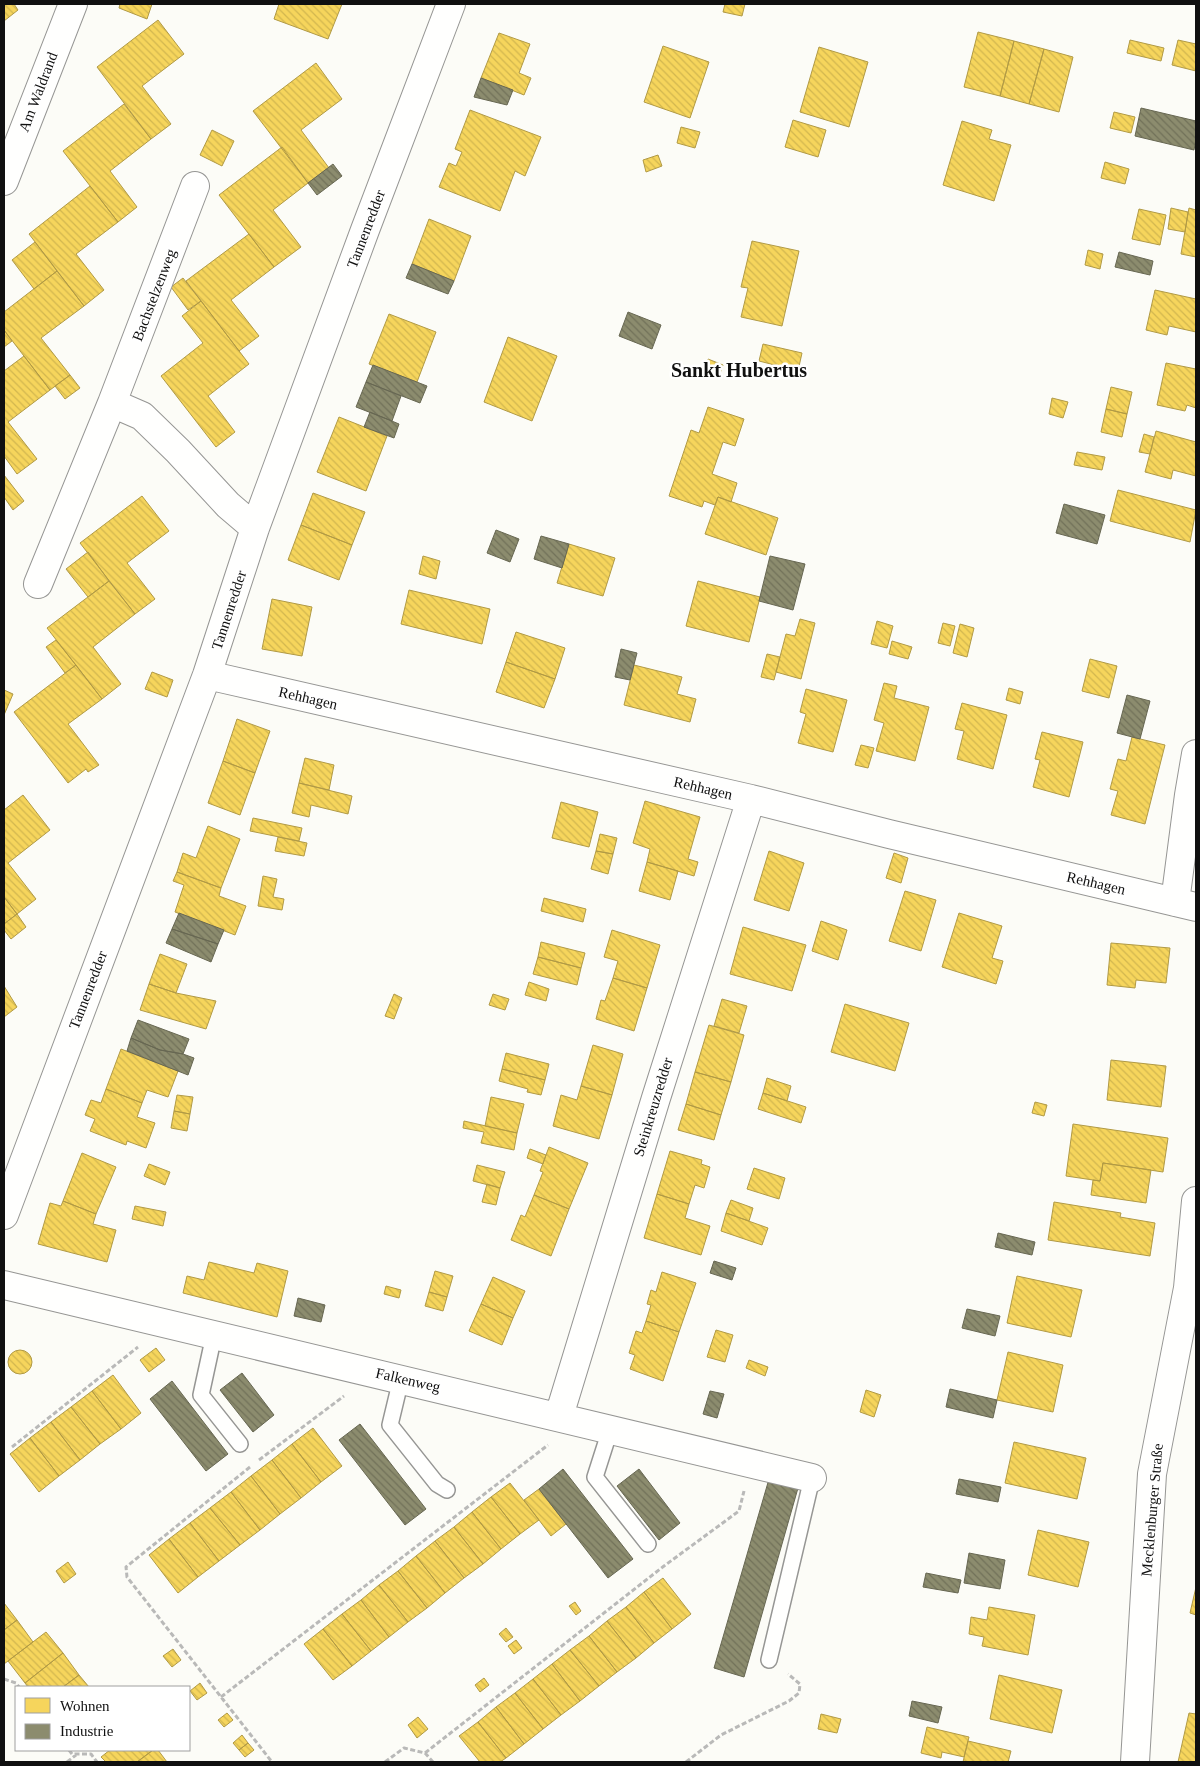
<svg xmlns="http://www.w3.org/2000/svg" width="1200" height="1766" font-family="Georgia,serif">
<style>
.homes{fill:url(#homes-back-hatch);stroke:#b19a45}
.industry{fill:url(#industry-back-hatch);stroke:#676752}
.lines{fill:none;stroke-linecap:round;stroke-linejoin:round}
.lane-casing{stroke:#969694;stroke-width:18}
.street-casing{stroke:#969694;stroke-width:30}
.path{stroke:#b9b9b8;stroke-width:3;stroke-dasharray:5 2.5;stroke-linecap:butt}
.lane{stroke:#fffffe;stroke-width:15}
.street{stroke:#fffffe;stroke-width:28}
.labels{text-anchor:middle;stroke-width:5;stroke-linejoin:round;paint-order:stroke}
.street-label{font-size:15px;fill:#101010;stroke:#fff}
.district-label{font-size:20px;font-weight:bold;fill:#101010;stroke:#fff}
</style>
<defs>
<pattern id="homes-back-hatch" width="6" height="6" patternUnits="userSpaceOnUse" patternTransform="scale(1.25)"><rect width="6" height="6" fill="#f6d55c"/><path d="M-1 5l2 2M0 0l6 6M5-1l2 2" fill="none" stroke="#d2b64f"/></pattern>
<pattern id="industry-back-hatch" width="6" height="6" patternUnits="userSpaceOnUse" patternTransform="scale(1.25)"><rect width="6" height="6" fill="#8c8c6e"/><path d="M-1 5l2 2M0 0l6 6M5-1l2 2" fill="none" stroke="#717159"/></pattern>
</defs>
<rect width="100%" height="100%" fill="#fcfcf7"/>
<path class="homes" d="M 4,4 L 14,4 L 18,10 L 4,21 Z
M 120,4 L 152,4 L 147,19 L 119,8 Z
M 279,4 L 342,4 L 328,39 L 274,19 Z
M 725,4 L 745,4 L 742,16 L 723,12 Z
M 158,20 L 184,54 L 142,86 L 171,124 L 151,139 L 97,67 Z
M 978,32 L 1014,41 L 1000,96 L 964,87 Z
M 499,33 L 530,44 L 519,73 L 531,78 L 524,95 L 481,78 Z
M 1130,40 L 1164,48 L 1161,61 L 1127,53 Z
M 1178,40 L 1196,44 L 1196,71 L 1172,65 Z
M 1014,41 L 1044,49 L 1029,104 L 1000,96 Z
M 663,46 L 709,62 L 690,118 L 644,102 Z
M 819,47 L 868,62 L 849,127 L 800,112 Z
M 1044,49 L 1073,57 L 1059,112 L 1029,104 Z
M 316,63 L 342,99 L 301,130 L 329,168 L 308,183 L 253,111 Z
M 124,104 L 151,139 L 110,171 L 137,207 L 118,222 L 63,151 Z
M 470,110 L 541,137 L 525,176 L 515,171 L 500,211 L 439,187 L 449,163 L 456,166 L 462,152 L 455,149 Z
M 1114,112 L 1135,117 L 1131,133 L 1110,128 Z
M 793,120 L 826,130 L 818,157 L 785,147 Z
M 962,121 L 992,130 L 989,139 L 1011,145 L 994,201 L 943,185 Z
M 681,127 L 700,132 L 695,148 L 677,143 Z
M 212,130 L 234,141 L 222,166 L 200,155 Z
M 282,147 L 308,183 L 273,210 L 301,247 L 274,267 L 219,195 Z
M 658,155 L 662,166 L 646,172 L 643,160 Z
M 1105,162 L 1129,169 L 1125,184 L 1101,178 Z
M 90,186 L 118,222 L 76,254 L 104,290 L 84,306 L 29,234 Z
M 1171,208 L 1188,212 L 1185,232 L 1168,229 Z
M 1189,208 L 1196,210 L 1196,257 L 1181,254 Z
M 1139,209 L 1166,215 L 1160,245 L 1132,239 Z
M 429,219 L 471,236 L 454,281 L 412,264 Z
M 249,234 L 274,267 L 231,300 L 259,336 L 239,351 L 186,281 Z
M 752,241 L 799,251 L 782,326 L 741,317 L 748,288 L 741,287 Z
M 35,242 L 57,271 L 34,289 L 12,260 Z
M 1088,250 L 1103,254 L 1100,269 L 1085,265 Z
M 57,271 L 84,306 L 41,338 L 70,375 L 50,390 L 4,330 L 4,312 Z
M 183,278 L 201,301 L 188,310 L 171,287 Z
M 1155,290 L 1196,299 L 1196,332 L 1169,326 L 1167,335 L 1146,330 Z
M 201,301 L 249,364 L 208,396 L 235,432 L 216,447 L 161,376 L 203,343 L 182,316 Z
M 389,314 L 436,332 L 417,382 L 369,364 Z
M 4,330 L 12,341 L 4,347 Z
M 508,337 L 557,356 L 532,421 L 484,402 Z
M 763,344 L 802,353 L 798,371 L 759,361 Z
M 24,356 L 50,390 L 8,422 L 37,459 L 17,474 L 4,456 L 4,371 Z
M 708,359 L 723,365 L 719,376 L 704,372 Z
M 1166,363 L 1196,369 L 1196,408 L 1187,405 L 1185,411 L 1157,405 Z
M 70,375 L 80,388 L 65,399 L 55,386 Z
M 1111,387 L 1132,392 L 1127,414 L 1106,409 Z
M 1052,398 L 1068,402 L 1063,418 L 1049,414 Z
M 708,407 L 744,419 L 735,446 L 723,442 L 712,474 L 737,483 L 731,502 L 718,497 L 715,505 L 704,501 L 702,507 L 669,496 L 691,430 L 699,433 Z
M 1106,409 L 1127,414 L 1122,437 L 1101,432 Z
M 339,417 L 387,436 L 366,491 L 317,472 Z
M 1156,431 L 1196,442 L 1196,476 L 1173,470 L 1171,479 L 1145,472 Z
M 1144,434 L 1154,437 L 1150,454 L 1139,452 Z
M 1077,452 L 1105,457 L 1102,470 L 1074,465 Z
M 4,475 L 24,501 L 13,510 L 4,497 Z
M 1118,490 L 1196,510 L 1190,542 L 1110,521 Z
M 313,493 L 365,512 L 352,545 L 301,525 Z
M 142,496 L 169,531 L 127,563 L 155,599 L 135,614 L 80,543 Z
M 718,497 L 778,518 L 766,555 L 705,534 Z
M 301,525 L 352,545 L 339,580 L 288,560 Z
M 569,544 L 615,558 L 603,596 L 557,583 Z
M 88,552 L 109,581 L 88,597 L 66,569 Z
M 423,556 L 440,561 L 436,579 L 419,574 Z
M 109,581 L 135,614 L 93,647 L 121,684 L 102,699 L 47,628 Z
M 698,581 L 760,597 L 749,642 L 686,626 Z
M 409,590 L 490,609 L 482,644 L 401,624 Z
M 272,599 L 312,607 L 302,656 L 262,649 Z
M 800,619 L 815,623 L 801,679 L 776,672 L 786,634 L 795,636 Z
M 877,621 L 893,626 L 887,648 L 871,644 Z
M 943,623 L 955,626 L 950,646 L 938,643 Z
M 960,624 L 974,628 L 967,657 L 953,653 Z
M 516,632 L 565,648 L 555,679 L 506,662 Z
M 56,640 L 76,665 L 65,673 L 46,647 Z
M 892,641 L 912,647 L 908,659 L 889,654 Z
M 767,654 L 780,657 L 774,680 L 761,677 Z
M 1090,659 L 1117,666 L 1109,698 L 1082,691 Z
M 506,662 L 555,679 L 544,708 L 496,692 Z
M 76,665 L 102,699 L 68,724 L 99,765 L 88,772 L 86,769 L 68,783 L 14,712 Z
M 634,665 L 682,677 L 677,694 L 696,699 L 690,722 L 624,705 Z
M 152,672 L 173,680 L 167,697 L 145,689 Z
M 884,683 L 897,686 L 894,698 L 929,707 L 915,761 L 876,751 L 884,723 L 874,720 Z
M 1009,688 L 1023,692 L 1020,704 L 1006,700 Z
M 806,689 L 847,700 L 833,752 L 798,743 L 806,714 L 800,712 Z
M 4,690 L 13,694 L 4,715 Z
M 962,703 L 1007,715 L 993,769 L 957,759 L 964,731 L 955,729 Z
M 237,719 L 270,731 L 255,773 L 223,761 Z
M 1042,732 L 1083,742 L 1069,797 L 1033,787 L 1040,760 L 1035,759 Z
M 1132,737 L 1165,745 L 1145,824 L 1111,815 L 1118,791 L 1110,789 L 1118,759 L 1126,761 Z
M 861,745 L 874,748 L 868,768 L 855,765 Z
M 305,758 L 334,765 L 329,790 L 299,783 Z
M 223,761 L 255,773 L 240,815 L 208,803 Z
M 299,783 L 352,796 L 348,814 L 311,805 L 309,817 L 292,813 Z
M 23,795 L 50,830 L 8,863 L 36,899 L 17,914 L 4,897 L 4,810 Z
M 645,801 L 700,817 L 688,859 L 698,862 L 694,876 L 647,862 L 650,849 L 633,843 Z
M 561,802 L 598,812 L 589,847 L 552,838 Z
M 253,818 L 302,828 L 299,841 L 250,831 Z
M 208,826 L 240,839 L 221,888 L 177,872 L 183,853 L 196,858 Z
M 600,834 L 617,838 L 613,854 L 596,851 Z
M 278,837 L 307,843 L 304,856 L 275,851 Z
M 596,851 L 613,854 L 608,874 L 591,869 Z
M 769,851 L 804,863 L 789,911 L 754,900 Z
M 894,853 L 908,858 L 901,883 L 886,878 Z
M 647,862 L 678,871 L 670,900 L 639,891 Z
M 177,872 L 221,888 L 219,896 L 246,906 L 235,935 L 175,912 L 184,885 L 173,881 Z
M 263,876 L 277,879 L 273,897 L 284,899 L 282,910 L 258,906 Z
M 905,891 L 936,900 L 921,951 L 889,941 Z
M 4,897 L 17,914 L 4,924 Z
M 544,898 L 586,909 L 583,922 L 541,911 Z
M 959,913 L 1002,926 L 992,958 L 1003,961 L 996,984 L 942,967 Z
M 17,914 L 26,927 L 11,939 L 4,930 L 4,924 Z
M 821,921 L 847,930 L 838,960 L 812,951 Z
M 743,927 L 806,945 L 792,991 L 730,974 Z
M 612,930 L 660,945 L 647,988 L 613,978 L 618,961 L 604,957 Z
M 541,942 L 585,953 L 581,968 L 538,957 Z
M 1111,943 L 1170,948 L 1166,983 L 1136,980 L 1135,988 L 1107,985 Z
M 160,954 L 187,964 L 176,993 L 149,984 Z
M 538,957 L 581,968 L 577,985 L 533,974 Z
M 613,978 L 647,988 L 634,1031 L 596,1019 L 601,1000 L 605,1001 Z
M 529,982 L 549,989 L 546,1001 L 525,995 Z
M 149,984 L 176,993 L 216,1001 L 206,1029 L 140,1010 Z
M 4,986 L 17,1007 L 4,1017 Z
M 394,994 L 402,998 L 394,1019 L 385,1016 Z
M 493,994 L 509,999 L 505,1010 L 489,1005 Z
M 722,999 L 747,1006 L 739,1033 L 714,1026 Z
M 845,1004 L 909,1023 L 895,1071 L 831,1052 Z
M 709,1025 L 744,1035 L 731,1082 L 695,1072 Z
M 593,1045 L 623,1054 L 612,1095 L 581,1086 Z
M 121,1049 L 178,1071 L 168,1097 L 147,1090 L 142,1103 L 106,1089 Z
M 506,1053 L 549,1064 L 545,1080 L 502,1069 Z
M 1111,1060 L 1166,1066 L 1161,1107 L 1107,1100 Z
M 502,1069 L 545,1080 L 541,1095 L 527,1092 L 528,1089 L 499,1081 Z
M 695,1072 L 731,1082 L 721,1115 L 686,1104 Z
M 767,1078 L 791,1086 L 787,1101 L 763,1093 Z
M 581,1086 L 612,1095 L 599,1139 L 553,1126 L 561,1095 L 577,1100 Z
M 106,1089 L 142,1103 L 137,1117 L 155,1123 L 146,1148 L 127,1141 L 126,1145 L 90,1131 L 95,1119 L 85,1115 L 91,1100 L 101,1103 Z
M 763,1093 L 806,1107 L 801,1123 L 758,1109 Z
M 177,1095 L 193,1097 L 190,1114 L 174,1111 Z
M 491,1097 L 524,1104 L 517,1133 L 485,1126 Z
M 1035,1102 L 1047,1105 L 1044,1116 L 1032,1113 Z
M 686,1104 L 721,1115 L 714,1140 L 678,1130 Z
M 174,1111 L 190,1114 L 187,1131 L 171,1128 Z
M 464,1121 L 517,1133 L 514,1150 L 481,1143 L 484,1132 L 463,1128 Z
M 1073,1124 L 1168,1138 L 1163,1172 L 1103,1163 L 1100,1181 L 1066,1176 Z
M 549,1147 L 588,1163 L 569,1209 L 534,1195 L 543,1172 L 540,1171 Z
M 530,1149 L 546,1155 L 543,1164 L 527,1158 Z
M 670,1151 L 702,1160 L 701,1164 L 710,1167 L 704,1188 L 695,1185 L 689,1204 L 657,1194 Z
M 82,1153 L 116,1167 L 96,1214 L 63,1201 Z
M 1103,1163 L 1151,1170 L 1146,1203 L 1091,1195 L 1093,1180 L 1100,1181 Z
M 149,1164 L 170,1172 L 165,1185 L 144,1176 Z
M 477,1165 L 505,1172 L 500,1188 L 473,1181 Z
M 754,1168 L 785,1178 L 779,1199 L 747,1189 Z
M 487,1184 L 500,1188 L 496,1205 L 482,1202 Z
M 657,1194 L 689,1204 L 685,1218 L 710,1226 L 701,1255 L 644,1238 Z
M 534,1195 L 569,1209 L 551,1256 L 511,1240 L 521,1215 L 525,1217 Z
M 731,1200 L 753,1208 L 749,1221 L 726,1213 Z
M 63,1201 L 96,1214 L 93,1224 L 116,1230 L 107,1262 L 38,1244 L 50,1203 L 61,1206 Z
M 1054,1202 L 1121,1213 L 1120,1217 L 1155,1223 L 1150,1256 L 1048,1240 Z
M 135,1206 L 166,1212 L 163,1226 L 132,1219 Z
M 726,1213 L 768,1228 L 762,1245 L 721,1231 Z
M 209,1262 L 254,1273 L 257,1263 L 288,1271 L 277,1317 L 183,1293 L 187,1276 L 204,1280 Z
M 435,1271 L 453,1276 L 447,1297 L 429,1292 Z
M 662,1272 L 696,1283 L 679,1332 L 646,1321 L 651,1305 L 647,1304 L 651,1290 L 656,1292 Z
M 1017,1276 L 1082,1290 L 1071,1337 L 1007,1323 Z
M 493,1277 L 525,1291 L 513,1318 L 481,1304 Z
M 386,1286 L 401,1290 L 399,1298 L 384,1294 Z
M 429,1292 L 447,1297 L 443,1311 L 425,1306 Z
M 481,1304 L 513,1318 L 502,1345 L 469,1331 Z
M 646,1321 L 679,1332 L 663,1381 L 630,1369 L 635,1355 L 629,1353 L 636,1331 L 642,1333 Z
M 716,1330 L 733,1335 L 725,1362 L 707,1357 Z
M 156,1348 L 165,1360 L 149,1372 L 140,1360 Z
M8 1362a12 12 0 1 1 24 0a12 12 0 1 1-24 0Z
M 1008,1352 L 1063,1365 L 1053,1412 L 997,1400 Z
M 749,1360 L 768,1367 L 765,1376 L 746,1368 Z
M 113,1375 L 141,1413 L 121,1429 L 92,1391 Z
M 866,1390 L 881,1395 L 874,1417 L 860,1412 Z
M 92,1391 L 121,1429 L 100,1444 L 71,1407 Z
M 71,1407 L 100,1444 L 80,1460 L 51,1422 Z
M 51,1422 L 80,1460 L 59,1476 L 30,1438 Z
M 313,1428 L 342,1466 L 321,1482 L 292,1444 Z
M 30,1438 L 59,1476 L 39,1492 L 10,1454 Z
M 1014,1442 L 1086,1458 L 1077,1499 L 1005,1483 Z
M 292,1444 L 321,1482 L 301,1498 L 272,1460 Z
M 272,1460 L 301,1498 L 280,1514 L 251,1476 Z
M 251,1476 L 280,1514 L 260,1530 L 231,1492 Z
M 510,1483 L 539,1520 L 520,1534 L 491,1497 Z
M 539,1489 L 566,1524 L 551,1536 L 524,1500 Z
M 231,1492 L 260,1530 L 240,1545 L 210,1508 Z
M 491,1497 L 520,1534 L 501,1549 L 472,1512 Z
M 210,1508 L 240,1545 L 219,1561 L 190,1523 Z
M 472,1512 L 501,1549 L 483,1564 L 454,1527 Z
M 190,1523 L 219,1561 L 198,1577 L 169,1539 Z
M 454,1527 L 483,1564 L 464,1578 L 435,1541 Z
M 1038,1530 L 1089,1542 L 1078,1587 L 1028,1575 Z
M 169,1539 L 198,1577 L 178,1593 L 149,1555 Z
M 435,1541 L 464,1578 L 445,1593 L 416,1556 Z
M 416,1556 L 445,1593 L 427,1608 L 398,1571 Z
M 68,1562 L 76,1574 L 64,1583 L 56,1571 Z
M 398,1571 L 427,1608 L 408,1622 L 379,1585 Z
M 663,1578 L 691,1614 L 672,1629 L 644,1592 Z
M 379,1585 L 408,1622 L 389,1637 L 361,1600 Z
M 1196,1587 L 1196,1615 L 1190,1613 Z
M 644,1592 L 672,1629 L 654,1643 L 626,1607 Z
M 361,1600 L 389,1637 L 371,1651 L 342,1614 Z
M 575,1602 L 581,1611 L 576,1615 L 569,1606 Z
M 4,1603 L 17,1620 L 4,1630 Z
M 626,1607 L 654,1643 L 636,1658 L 607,1621 Z
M 989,1607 L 1035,1615 L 1028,1655 L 982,1646 L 984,1637 L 969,1634 L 971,1617 L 987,1620 Z
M 342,1614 L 371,1651 L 352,1666 L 323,1629 Z
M 17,1620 L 33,1642 L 4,1664 L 4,1630 Z
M 607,1621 L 636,1658 L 617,1672 L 589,1636 Z
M 506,1628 L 513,1637 L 506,1642 L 499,1634 Z
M 323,1629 L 352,1666 L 333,1680 L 304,1644 Z
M 46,1632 L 63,1653 L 25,1683 L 8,1661 Z
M 589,1636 L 617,1672 L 599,1686 L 570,1650 Z
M 516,1640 L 522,1648 L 514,1654 L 508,1646 Z
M 173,1649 L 181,1660 L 172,1667 L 163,1656 Z
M 570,1650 L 599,1686 L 580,1701 L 552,1664 Z
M 63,1653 L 79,1675 L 63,1687 L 28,1687 L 25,1683 Z
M 552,1664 L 580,1701 L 561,1715 L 533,1679 Z
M 79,1675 L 89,1687 L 63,1687 Z
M 999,1675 L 1062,1690 L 1052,1733 L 990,1719 Z
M 484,1678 L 489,1685 L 480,1692 L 475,1685 Z
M 533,1679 L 561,1715 L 543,1729 L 515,1693 Z
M 200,1683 L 207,1693 L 197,1700 L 190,1691 Z
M 515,1693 L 543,1729 L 524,1744 L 496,1707 Z
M 496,1707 L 524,1744 L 506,1758 L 478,1722 Z
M 227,1713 L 233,1720 L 224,1727 L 218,1720 Z
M 1189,1713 L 1196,1714 L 1196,1762 L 1178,1762 Z
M 821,1714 L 841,1719 L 837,1733 L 818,1729 Z
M 418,1717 L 428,1729 L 417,1738 L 408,1725 Z
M 478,1722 L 506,1758 L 500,1762 L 480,1762 L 459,1736 Z
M 927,1727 L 969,1737 L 964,1757 L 942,1752 L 941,1758 L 921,1753 Z
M 242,1735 L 248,1743 L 239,1750 L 233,1743 Z
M 968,1741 L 1011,1751 L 1008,1762 L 963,1762 Z
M 248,1743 L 254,1750 L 245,1757 L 239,1750 Z
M 110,1750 L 153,1750 L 137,1762 L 106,1762 L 101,1757 Z
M 153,1750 L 158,1750 L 167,1762 L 137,1762 Z"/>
<path class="industry" d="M 481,78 L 513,90 L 507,105 L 474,97 Z
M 1141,108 L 1196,121 L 1196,139 L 1194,150 L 1135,136 Z
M 333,164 L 342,176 L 317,195 L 308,183 Z
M 1119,252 L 1153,261 L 1150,275 L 1115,267 Z
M 412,264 L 454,281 L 448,294 L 406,278 Z
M 628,312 L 661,325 L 652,349 L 619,336 Z
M 373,365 L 427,386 L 420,403 L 366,382 Z
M 366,382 L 401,396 L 392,421 L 356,407 Z
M 370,412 L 399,424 L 394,438 L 364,427 Z
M 1064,504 L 1105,515 L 1097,544 L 1056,533 Z
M 496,530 L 519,539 L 510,562 L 487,553 Z
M 541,536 L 569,544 L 562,568 L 534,559 Z
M 770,556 L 805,564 L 793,610 L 759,601 Z
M 621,649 L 637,653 L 630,680 L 615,677 Z
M 1127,695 L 1150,701 L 1140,739 L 1117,733 Z
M 179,913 L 224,930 L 218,944 L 172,929 Z
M 172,929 L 218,944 L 211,962 L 166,943 Z
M 138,1020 L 189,1039 L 183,1054 L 160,1050 L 131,1038 Z
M 131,1038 L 160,1050 L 183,1054 L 194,1058 L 188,1075 L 127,1051 Z
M 998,1233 L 1035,1242 L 1032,1255 L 995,1247 Z
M 714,1261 L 736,1268 L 732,1280 L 710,1273 Z
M 298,1298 L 325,1305 L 321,1322 L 294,1316 Z
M 967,1309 L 1000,1316 L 995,1336 L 962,1328 Z
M 242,1373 L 274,1415 L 253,1432 L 220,1390 Z
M 172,1381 L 228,1454 L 206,1471 L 150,1399 Z
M 950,1389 L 997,1400 L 993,1418 L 946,1407 Z
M 710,1391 L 724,1394 L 717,1418 L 703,1414 Z
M 360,1424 L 426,1509 L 405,1525 L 339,1440 Z
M 563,1469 L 633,1559 L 608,1578 L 539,1489 Z
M 639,1469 L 680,1523 L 659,1540 L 617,1486 Z
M 769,1479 L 798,1488 L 744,1677 L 714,1668 Z
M 959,1479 L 1001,1487 L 998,1502 L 956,1494 Z
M 969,1553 L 1005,1560 L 1000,1589 L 964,1583 Z
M 926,1573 L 961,1580 L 958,1593 L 923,1587 Z
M 912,1701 L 942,1707 L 938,1723 L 909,1716 Z"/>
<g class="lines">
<g class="lane-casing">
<path id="lane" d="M 214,1335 L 201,1395 L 240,1444
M 401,1379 L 390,1425 L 437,1484 L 447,1490
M 610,1430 L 595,1477 L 648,1544
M 769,1660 L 812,1478"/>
</g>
<g class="street-casing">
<path id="street" d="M 4,181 L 73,4
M 112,403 L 195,186
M 38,584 L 112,403 L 142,416 L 178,451 L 228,505 L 255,528
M 207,675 L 751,799 L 889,834 L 1196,907
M 1175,902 L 1189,795 L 1196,754
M 4,1215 L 207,675 L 255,528 L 365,230 L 451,4
M 4,1285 L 812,1478
M 559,1416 L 656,1098 L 751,799
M 1135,1762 L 1152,1474 L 1188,1288 L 1196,1201"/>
</g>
<path class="path" d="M 12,1447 L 138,1347
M 259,1460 L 344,1396
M 250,1467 L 126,1567 L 127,1577 L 272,1762
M 4,1679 L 16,1683 L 19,1687
M 221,1697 L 548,1445
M 69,1750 L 72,1754 L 91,1754 L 97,1762
M 425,1753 L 664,1566 L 739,1511 L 744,1491
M 67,1762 L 76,1755
M 385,1762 L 404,1748 L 425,1753 L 433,1762
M 686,1762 L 721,1735 L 789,1701 L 799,1693 L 800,1684 L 788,1674"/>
<use href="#lane" class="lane"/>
<use href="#street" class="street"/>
</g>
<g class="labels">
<g class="street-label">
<text transform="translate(38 92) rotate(-69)" y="5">Am Waldrand</text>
<text transform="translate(366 229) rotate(-69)" y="5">Tannenredder</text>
<text transform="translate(154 295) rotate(-69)" y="5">Bachstelzenweg</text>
<text transform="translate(229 610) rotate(-72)" y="5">Tannenredder</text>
<text transform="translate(308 698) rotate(13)" y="5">Rehhagen</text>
<text transform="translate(703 788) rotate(13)" y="5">Rehhagen</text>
<text transform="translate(1096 883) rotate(13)" y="5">Rehhagen</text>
<text transform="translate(88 990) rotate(-69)" y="5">Tannenredder</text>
<text transform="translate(653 1107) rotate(-73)" y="5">Steinkreuzredder</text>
<text transform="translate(408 1380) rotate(13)" y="5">Falkenweg</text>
<text transform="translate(1152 1510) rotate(-85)" y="5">Mecklenburger Straße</text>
</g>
<g class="district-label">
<text x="739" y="377">Sankt Hubertus</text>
</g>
</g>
<rect width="1200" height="1766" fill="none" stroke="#101010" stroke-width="10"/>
<rect x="15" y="1686" width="175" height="65" fill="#ffffff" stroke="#9f9f9f"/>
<rect x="25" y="1698" width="25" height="15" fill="#f6d55c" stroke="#9f9f9f"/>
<text x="60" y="1711" font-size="15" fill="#101010">Wohnen</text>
<rect x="25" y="1724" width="25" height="15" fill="#8c8c6e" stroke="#9f9f9f"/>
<text x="60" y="1736" font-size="15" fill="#101010">Industrie</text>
</svg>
